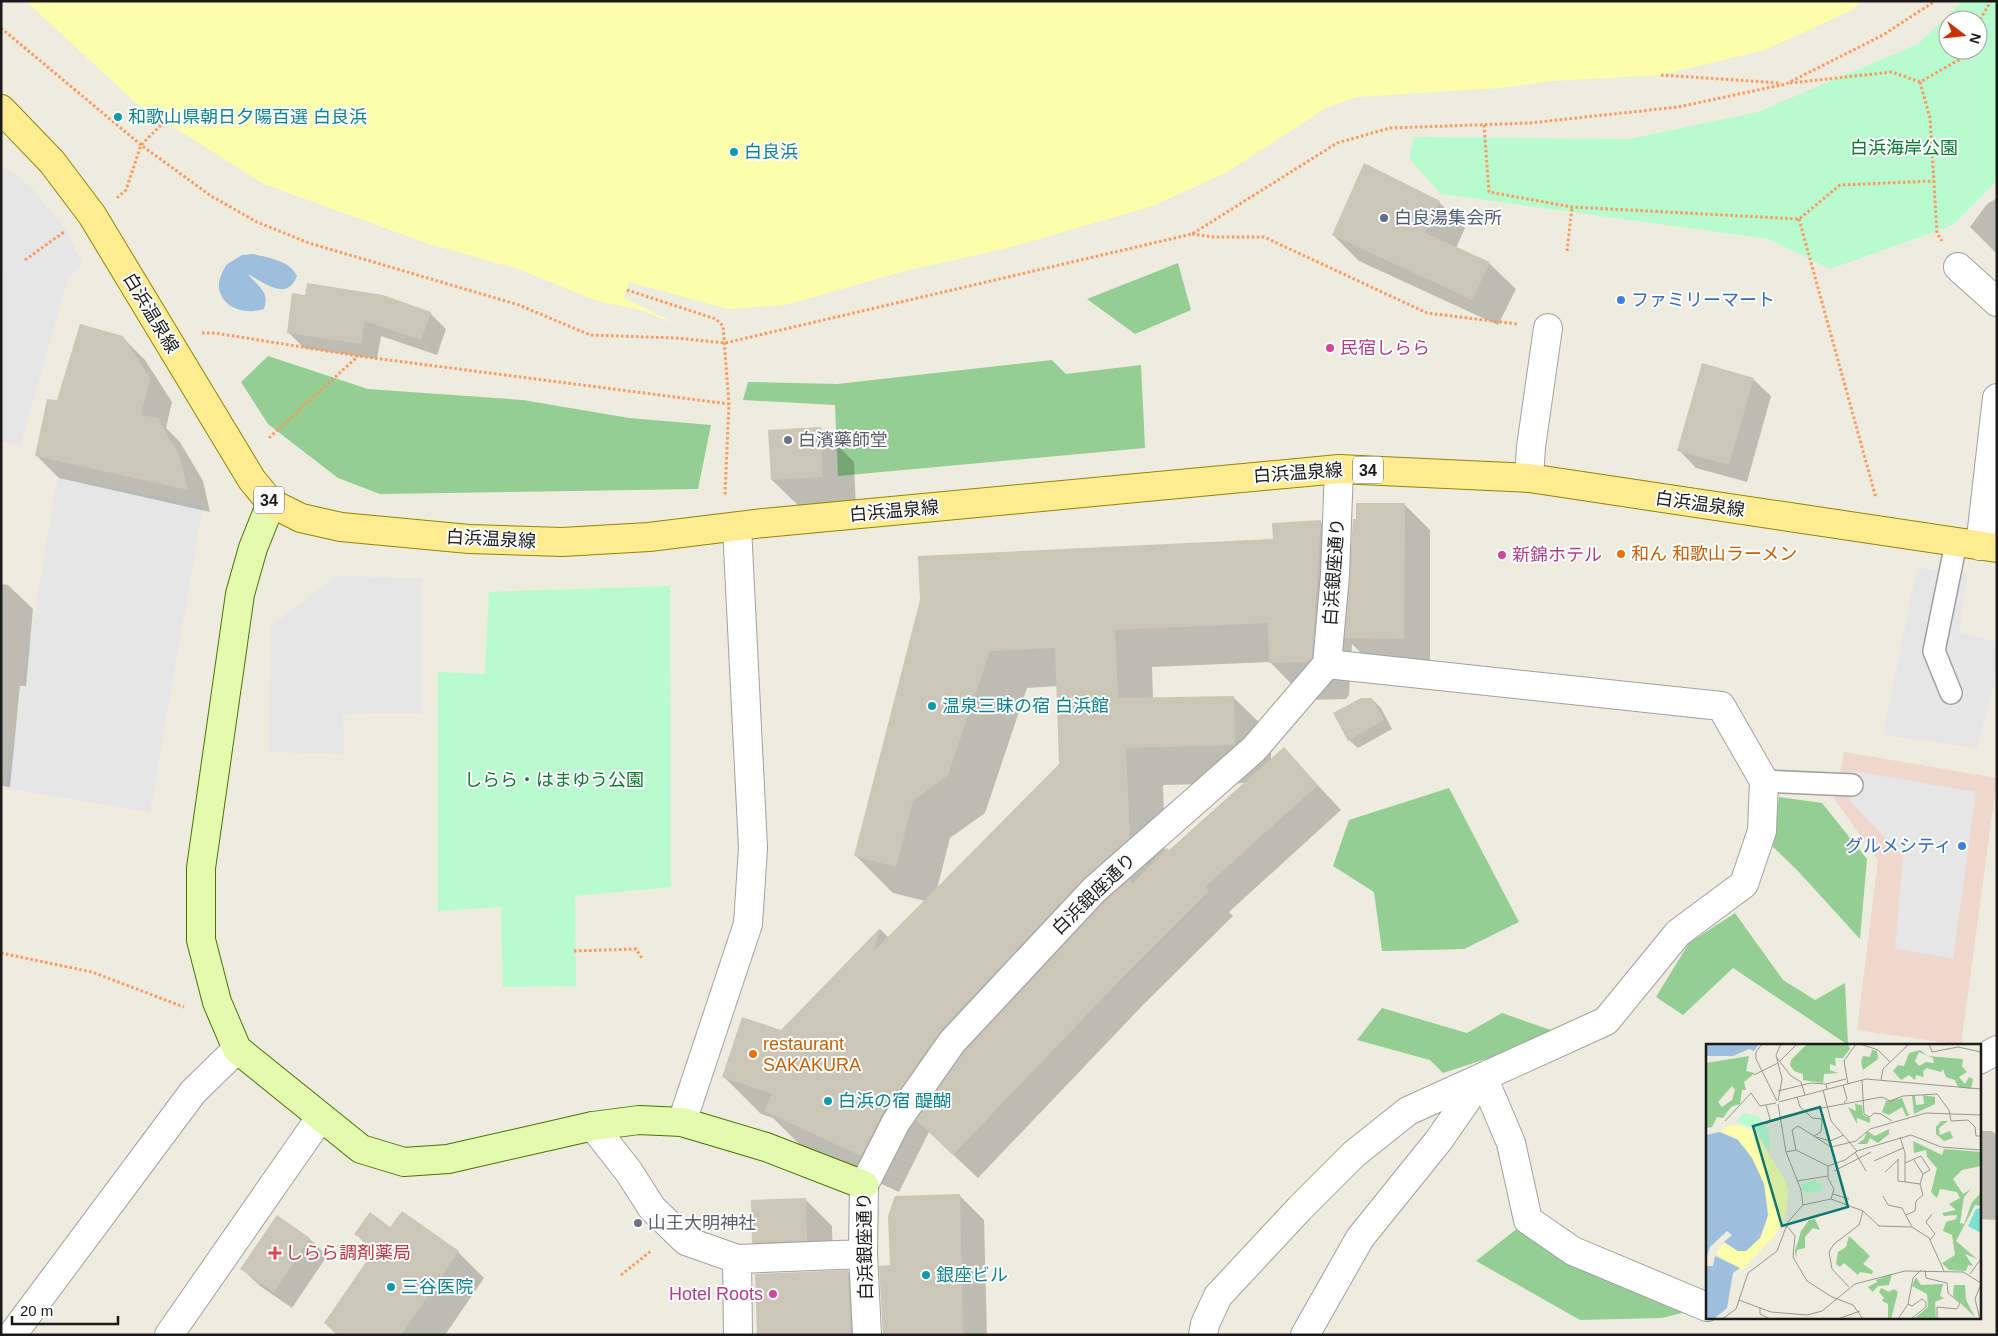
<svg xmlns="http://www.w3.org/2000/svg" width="1998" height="1336" font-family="Helvetica,'Noto Sans JP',sans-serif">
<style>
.commercial{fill:#efd7cd}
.forest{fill:#94ce92}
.sand{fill:#fbffab}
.park{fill:#b8fbce;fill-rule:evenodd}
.parking{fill:#e6e6e6}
.water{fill:#9dbedd}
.shadow{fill:#0003;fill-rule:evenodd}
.building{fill:#ccc6b9}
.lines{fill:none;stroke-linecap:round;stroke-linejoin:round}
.lane-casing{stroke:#a1a1a1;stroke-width:24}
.street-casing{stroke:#a1a1a1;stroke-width:30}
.secondary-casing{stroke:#497201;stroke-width:30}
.primary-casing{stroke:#918600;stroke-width:30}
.path{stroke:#fe985f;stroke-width:3;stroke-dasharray:2.5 2.5;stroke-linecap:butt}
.lane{stroke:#fff;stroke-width:21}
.street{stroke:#fff;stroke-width:28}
.secondary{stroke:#e4fbaf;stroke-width:28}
.primary{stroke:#ffec92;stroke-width:28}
.culture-dot{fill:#0f9aa8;stroke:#fff;stroke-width:2}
.service-dot{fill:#5c6f8a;stroke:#fff;stroke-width:2}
.shop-dot{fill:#3f7fe0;stroke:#fff;stroke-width:2}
.hotel-dot{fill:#d1479c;stroke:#fff;stroke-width:2}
.worship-dot{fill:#6b7280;stroke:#fff;stroke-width:2}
.food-dot{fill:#e8710a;stroke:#fff;stroke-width:2}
.health-dot{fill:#e0444e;stroke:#fff;stroke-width:2}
.labels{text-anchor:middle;stroke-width:4;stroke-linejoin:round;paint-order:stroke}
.shield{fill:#fff;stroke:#5f5f5f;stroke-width:1}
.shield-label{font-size:16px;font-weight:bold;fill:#1a1a1a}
.culture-label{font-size:18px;fill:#0d838f;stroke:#fff;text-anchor:start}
.park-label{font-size:18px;fill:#077a2e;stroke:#fff}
.service-label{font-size:18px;fill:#4e5e75;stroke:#fff;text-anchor:start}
.shop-label{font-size:18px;fill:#366cbe;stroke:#fff;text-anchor:start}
.street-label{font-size:18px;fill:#1a1a1a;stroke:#fff}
.hotel-label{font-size:18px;fill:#b23c85;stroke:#fff;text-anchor:start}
.worship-label{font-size:18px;fill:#5b616d;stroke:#fff;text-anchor:start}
.food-label{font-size:18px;fill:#c56008;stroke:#fff;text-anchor:start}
.health-label{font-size:18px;fill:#be3a42;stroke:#fff;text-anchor:start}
.inset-road{fill:none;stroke:#999890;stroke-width:1}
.view{fill:#0f766e;fill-opacity:0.15;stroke:#0f766e;stroke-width:2.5}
.inset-edge{fill:none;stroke:#1a1a1a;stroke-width:2.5}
</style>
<rect width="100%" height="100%" fill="#edecdf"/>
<path class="commercial" d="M 1844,752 L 1997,778 L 1961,1045 L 1857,1030 L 1878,860 L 1835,800 Z"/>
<path class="forest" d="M 1178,263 L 1191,310 L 1135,334 L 1087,299 Z
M 268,356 L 368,389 L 523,400 L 629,418 L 711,425 L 698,489 L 380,494 L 338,478 L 268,424 L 241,382 Z
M 1052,360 L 1066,374 L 1141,365 L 1145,448 L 838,476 L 835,405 L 743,400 L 748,382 L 837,384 Z
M 1449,788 L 1519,922 L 1464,949 L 1382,951 L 1374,892 L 1333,866 L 1349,820 Z
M 1779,797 L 1822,803 L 1867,859 L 1860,939 L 1797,870 L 1772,846 Z
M 1735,913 L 1783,980 L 1815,1000 L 1845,983 L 1848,1045 L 1733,968 L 1683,1015 L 1656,997 L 1689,943 Z
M 1382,1008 L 1467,1033 L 1502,1013 L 1562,1034 L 1443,1073 L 1430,1060 L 1357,1040 Z
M 1528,1220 L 1707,1307 L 1662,1318 L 1580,1320 L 1476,1261 Z"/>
<path class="sand" d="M 26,1 L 1862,1 L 1850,11 L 1765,50 L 1661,75 L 1553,81 L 1499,88 L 1357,97 L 1326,108 L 1227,172 L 1153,206 L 1008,248 L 905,271 L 785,305 L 728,309 L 629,282 L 624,298 L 676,324 L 640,310 L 597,301 L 518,269 L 426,243 L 264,184 L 137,104 Z"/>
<path class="park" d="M 1963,1 L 1997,1 L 1997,181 L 1953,225 L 1830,269 L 1769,239 L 1441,194 L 1409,158 L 1414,137 L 1629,139 L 1758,112 L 1918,44 ZM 1948,20 L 1978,20 L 1978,50 L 1948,50 Z
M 670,586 L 671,887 L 575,896 L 576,986 L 503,987 L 501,907 L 438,911 L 438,672 L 485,674 L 489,592 Z"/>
<path class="parking" d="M 3,166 L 31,187 L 66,230 L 82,263 L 68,278 L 20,446 L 1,441 Z
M 58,476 L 203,506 L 150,812 L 5,788 Z
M 1917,568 L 1967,573 L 1959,632 L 1997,642 L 1997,673 L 1977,748 L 1883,735 Z
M 336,576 L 422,578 L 422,713 L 343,714 L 344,754 L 269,752 L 271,626 Z
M 1853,771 L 1976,792 L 1953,959 L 1895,948 L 1903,856 L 1850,801 Z"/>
<path class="water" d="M 253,254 C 269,258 289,260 297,276 C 287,302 264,283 248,274 C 258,287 270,291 264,309 C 247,315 222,309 219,288 C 218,280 223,271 226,265 L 242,255 Z"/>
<path class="shadow" d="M 1997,198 L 1997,254 L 1970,227 L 1987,204 Z
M 1439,202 L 1465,228 L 1456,248 L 1489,263 L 1516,289 L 1498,325 L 1359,261 L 1333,235 Z
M 293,295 L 430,313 L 446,329 L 437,355 L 381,336 L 377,359 L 304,348 L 288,332 Z
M 122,337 L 145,360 L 172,402 L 166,428 L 180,442 L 203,481 L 210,512 L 59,478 L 36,455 L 58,402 Z
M 1753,379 L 1771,396 L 1747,482 L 1696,468 L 1679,450 Z
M 820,428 L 854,462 L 856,511 L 806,513 L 772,480 Z
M 1404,504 L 1430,530 L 1430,664 L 1372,664 L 1352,644 L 1349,695 L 1346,699 L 1307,700 L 1270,662 L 1152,667 L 1153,698 L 1233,697 L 1271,734 L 1271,760 L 1284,749 L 1341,810 L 1229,912 L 1233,916 L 1143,1005 L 978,1178 L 929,1132 L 899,1192 L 803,1148 L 773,1118 L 761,1114 L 724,1077 L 782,1031 L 880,929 L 889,938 L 925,901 L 893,893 L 855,855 L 921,601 L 1274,540 L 1273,524 L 1321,522 L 1352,552 ZM 1058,686 L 1061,764 L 937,889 L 950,838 L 985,813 L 1027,688 ZM 1246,783 L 1169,852 L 1165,852 L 1163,785 Z
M 1,584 L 8,585 L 33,609 L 26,686 L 20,686 L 10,787 L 1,786 Z
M 1372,699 L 1381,708 L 1392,729 L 1358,748 L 1349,740 Z
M 1979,1131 L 1992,1131 L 1997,1136 L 1997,1220 L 1979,1219 Z
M 959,1195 L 984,1220 L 987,1335 L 884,1335 L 891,1266 Z
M 805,1199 L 832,1226 L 833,1266 L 779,1268 L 753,1242 Z
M 277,1217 L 310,1239 L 327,1256 L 292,1308 L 260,1286 L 242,1269 Z
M 391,1229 L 458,1252 L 484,1278 L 445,1335 L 337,1335 L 325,1323 L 374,1253 L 356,1234 Z
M 848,1272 L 872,1296 L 875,1335 L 758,1335 Z"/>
<path class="building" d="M 1364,163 L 1440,201 L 1425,233 L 1490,262 L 1472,300 L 1332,235 Z
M 307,283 L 383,295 L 431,312 L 421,340 L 365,321 L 361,344 L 287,333 L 292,293 L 305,295 Z
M 80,324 L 123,336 L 150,378 L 141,415 L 158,418 L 180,457 L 188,490 L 35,456 L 47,399 L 57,400 Z
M 1702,363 L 1754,378 L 1729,465 L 1677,451 Z
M 821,427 L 823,477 L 771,480 L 768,430 Z
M 1356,503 L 1405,503 L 1404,639 L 1345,638 L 1353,519 L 1356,519 Z
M 1321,520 L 1312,658 L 1308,662 L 1269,663 L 1268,623 L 1115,630 L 1118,698 L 1234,696 L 1235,745 L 1126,748 L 1130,838 L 1083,879 L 940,1031 L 894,1098 L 891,1096 L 861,1156 L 764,1111 L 772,1094 L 722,1077 L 742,1017 L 781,1030 L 880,928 L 874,951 L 1059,764 L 1055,648 L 990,651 L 948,775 L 913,801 L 896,867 L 854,856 L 920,600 L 918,556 L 1273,539 L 1272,523 Z
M 1361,698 L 1372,698 L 1384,720 L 1348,741 L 1333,713 Z
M 1284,747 L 1318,785 L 1205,887 L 1209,891 L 1119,981 L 953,1155 L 916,1120 L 964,1052 L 1105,901 L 1131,878 L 1132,884 L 1167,848 L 1169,850 Z
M 960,1194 L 963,1335 L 883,1335 L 879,1266 L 890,1265 L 888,1216 L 895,1196 Z
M 806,1198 L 807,1241 L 752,1243 L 751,1200 Z
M 402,1211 L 459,1251 L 401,1335 L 340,1335 L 324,1323 L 375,1249 L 354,1234 L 370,1212 L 390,1227 Z
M 277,1215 L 310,1238 L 274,1292 L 240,1269 Z
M 848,1270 L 851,1335 L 757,1335 L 755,1274 Z"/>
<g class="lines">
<g class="lane-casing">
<path id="lane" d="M 1951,693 L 1934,651 L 1956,543
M 1764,781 L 1852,785"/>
</g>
<g class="street-casing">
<path id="street" d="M 1958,267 L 1997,302
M 1529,478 L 1531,447 L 1548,328
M 1980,546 L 1997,398
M 1979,1060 L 1997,1050
M 1483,1077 L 1511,1143 L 1528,1220 L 1573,1251 L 1707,1307
M 682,1122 L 748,924 L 753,848 L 737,527
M 593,1126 L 629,1172 L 652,1208 L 686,1241 L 737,1259 L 863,1254
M 737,1259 L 738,1335
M 12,1335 L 193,1092 L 237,1049
M 169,1335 L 320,1118
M 867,1335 L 863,1254 L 864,1185 L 896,1122 L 952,1042 L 1094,890 L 1254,749 L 1327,664 L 1335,575 L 1339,469
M 1203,1335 L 1205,1324 L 1218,1296 L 1300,1208 L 1354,1154 L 1408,1111 L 1606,1021 L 1678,933 L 1744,884 L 1762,831 L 1764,781 L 1721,706 L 1327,664
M 1305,1335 L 1360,1238 L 1439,1140 L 1482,1078"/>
</g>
<g class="secondary-casing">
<path id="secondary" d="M 271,503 L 253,548 L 240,594 L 201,868 L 201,940 L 217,1002 L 237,1049 L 361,1149 L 404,1162 L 448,1159 L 593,1126 L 639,1120 L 682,1122 L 766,1147 L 864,1185"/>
</g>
<g class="primary-casing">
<path id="primary" d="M 1,109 L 52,162 L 92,215 L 252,480 L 271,503 L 301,518 L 341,527 L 469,539 L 562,542 L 649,537 L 764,523 L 1339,469 L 1529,478 L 1997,548"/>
</g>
<path class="path" d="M 1,28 L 141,145 L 211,196 L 257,222 L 309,243 L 519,305 L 590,335 L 675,338 L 725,343 L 1192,234 L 1337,143 L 1390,128 L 1530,123 L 1678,107 L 1786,84 L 1883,35 L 1935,1
M 1978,49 L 1980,47 L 1981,18 L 1991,1
M 1661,75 L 1781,83
M 1920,82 L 1930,118 L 1937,233 L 1942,241
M 1790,83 L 1892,72 L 1920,82 L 1976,50
M 1484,125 L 1489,192 L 1572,207 L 1799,219 L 1840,185 L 1934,181
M 117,198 L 126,190 L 141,145 L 164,122
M 1799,219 L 1876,498
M 1192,234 L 1213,237 L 1264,237 L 1427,313 L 1517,324
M 1567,251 L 1572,207
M 25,260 L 64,232
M 627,290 L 716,319 L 723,326 L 729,404
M 202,333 L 215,333 L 358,356 L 729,404 L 725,493 L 727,494
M 269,438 L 358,356
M 574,951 L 636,949 L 643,960
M 1,953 L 92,972 L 184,1007
M 621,1275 L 651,1251"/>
<use href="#lane" class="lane"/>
<use href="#street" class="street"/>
<use href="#secondary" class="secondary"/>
<use href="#primary" class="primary"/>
</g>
<g class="culture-dot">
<circle cx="118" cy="117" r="5"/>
<circle cx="734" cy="152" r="5"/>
<circle cx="932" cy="706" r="5"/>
<circle cx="828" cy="1101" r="5"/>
<circle cx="926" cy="1275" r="5"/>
<circle cx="391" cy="1287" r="5"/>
</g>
<circle class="service-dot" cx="1384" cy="218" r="5"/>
<g class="shop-dot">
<circle cx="1621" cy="300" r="5"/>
<circle cx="1962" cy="846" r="5"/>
</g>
<g class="hotel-dot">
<circle cx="1330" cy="348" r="5"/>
<circle cx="1502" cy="555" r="5"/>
<circle cx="773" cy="1294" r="5"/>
</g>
<g class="worship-dot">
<circle cx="788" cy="440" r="5"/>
<circle cx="638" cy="1223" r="5"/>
</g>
<g class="food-dot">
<circle cx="1621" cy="554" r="5"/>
<circle cx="753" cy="1054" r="5"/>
</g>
<path class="health-dot" d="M272.5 1245.5h5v5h5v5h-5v5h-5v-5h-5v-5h5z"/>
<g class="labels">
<g class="shield">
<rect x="1353" y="456.5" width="30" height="27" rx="4"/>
<rect x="254" y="486.5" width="30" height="27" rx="4"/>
</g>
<g class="shield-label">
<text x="1368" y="476">34</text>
<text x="269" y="506">34</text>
</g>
<g class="culture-label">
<text x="128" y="123">和歌山県朝日夕陽百選 白良浜</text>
<text x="744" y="158">白良浜</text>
<text x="942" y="712">温泉三昧の宿 白浜館</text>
<text x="838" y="1107">白浜の宿 醍醐</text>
<text x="936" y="1281">銀座ビル</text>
<text x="401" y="1293">三谷医院</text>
</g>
<g class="park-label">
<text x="1904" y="154">白浜海岸公園</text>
<text x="554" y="786">しらら・はまゆう公園</text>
</g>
<g class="service-label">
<text x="1394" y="224">白良湯集会所</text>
</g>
<g class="shop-label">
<text x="1631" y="306">ファミリーマート</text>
<text x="1952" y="852" text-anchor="end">グルメシティ</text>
</g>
<g class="street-label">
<text transform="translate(151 313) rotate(59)" y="6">白浜温泉線</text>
<text transform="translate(1298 473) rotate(-4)" y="6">白浜温泉線</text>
<text transform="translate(1700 504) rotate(8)" y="6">白浜温泉線</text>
<text transform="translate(894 511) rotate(-5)" y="6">白浜温泉線</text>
<text transform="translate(491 539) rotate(3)" y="6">白浜温泉線</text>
<text transform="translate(1334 572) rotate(-86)" y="6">白浜銀座通り</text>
<text transform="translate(1094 894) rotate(-44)" y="6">白浜銀座通り</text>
<text transform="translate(865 1246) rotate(-91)" y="6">白浜銀座通り</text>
</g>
<g class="hotel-label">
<text x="1340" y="354">民宿しらら</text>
<text x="1512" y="561">新錦ホテル</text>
<text x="763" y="1300" text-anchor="end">Hotel Roots</text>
</g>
<g class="worship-label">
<text x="798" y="446">白濱藥師堂</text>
<text x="648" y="1229">山王大明神社</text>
</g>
<g class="food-label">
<text x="1631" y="560">和ん 和歌山ラーメン</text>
<text x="763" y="1050">restaurant<tspan x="763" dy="21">SAKAKURA</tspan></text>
</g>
<g class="health-label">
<text x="285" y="1259">しらら調剤薬局</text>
</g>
</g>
<g transform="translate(1706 1044)">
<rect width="275" height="275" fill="#edecdf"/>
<path d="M 101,0 L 142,0 L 144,5 L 137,14 L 129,14 L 130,22 L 124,20 L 124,26 L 132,29 L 118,30 L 117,39 L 97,36 L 97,30 L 88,27 L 84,21 L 85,16 ZM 166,6 L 171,7 L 172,15 L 157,26 L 155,18 L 157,12 L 164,13 ZM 214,6 L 222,12 L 257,15 L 256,22 L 261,28 L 253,33 L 259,40 L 263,33 L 267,35 L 265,45 L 252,43 L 249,36 L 240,33 L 237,25 L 235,28 L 221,24 L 217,27 L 218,33 L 210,31 L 209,36 L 203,31 L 195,36 L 187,27 L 192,21 L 198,22 L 203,9 ZM 213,8 L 227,14 L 228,19 L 220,18 L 213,22 L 209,17 ZM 43,12 L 40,27 L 49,29 L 38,38 L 40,46 L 36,46 L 34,60 L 25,63 L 17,74 L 11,73 L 6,83 L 0,84 L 0,19 ZM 26,42 L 29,46 L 26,56 L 16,63 L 12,58 ZM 217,51 L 229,53 L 229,60 L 208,70 L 206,52 L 209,52 L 210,61 L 218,60 ZM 196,54 L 203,72 L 200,72 L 196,63 L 183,71 L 176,68 L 180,57 ZM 149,60 L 156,61 L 157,71 L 164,74 L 164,79 L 151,74 L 151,80 L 142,63 L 150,67 ZM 235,77 L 242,77 L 233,84 L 234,91 L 244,87 L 247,94 L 238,97 L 230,90 L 230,83 ZM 183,85 L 183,90 L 172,99 L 164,94 L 161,100 L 151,100 L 158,95 L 161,87 L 169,92 ZM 207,97 L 236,111 L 238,105 L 275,108 L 275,122 L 256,126 L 247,135 L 257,150 L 265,145 L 258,153 L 254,179 L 258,180 L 266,158 L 275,149 L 275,162 L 269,161 L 250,197 L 271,215 L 259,210 L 267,222 L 262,221 L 260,227 L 243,226 L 236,219 L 249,211 L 246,191 L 237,187 L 240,178 L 250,175 L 251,171 L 238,172 L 236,169 L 250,166 L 243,160 L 254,154 L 251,148 L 234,145 L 231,154 L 225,148 L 231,124 L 221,113 L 220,106 L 208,109 ZM 109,175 L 114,186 L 107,184 L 99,193 L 99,204 L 91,206 L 90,215 L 89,207 L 95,187 L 103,176 ZM 143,192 L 164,212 L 157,220 L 167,227 L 166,230 L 154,228 L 152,231 L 138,219 L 134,223 L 130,220 L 132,208 L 140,203 ZM 186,230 L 183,241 L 172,242 L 167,248 L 162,243 L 171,238 L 170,236 ZM 210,233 L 215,241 L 237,240 L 234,252 L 238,254 L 229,258 L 230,275 L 208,275 L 222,263 L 221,250 L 206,242 ZM 248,241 L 259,241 L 260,256 L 269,273 L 247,252 ZM 175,244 L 183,248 L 188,245 L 192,248 L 185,275 L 182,275 L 182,260 L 176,257 L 178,254 L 173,248 Z" fill="#94ce92" fill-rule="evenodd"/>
<path d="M 24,81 L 37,82 L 50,89 L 80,138 L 81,146 L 82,143 L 81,166 L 71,189 L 36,226 L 10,210 L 18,198 L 32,207 L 54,194 L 61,178 L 62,161 L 58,140 L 42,107 L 27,92 L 14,88 Z" fill="#fbffab"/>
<path d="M 38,69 L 53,73 L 63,87 L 63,109 L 50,85 L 30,78 ZM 110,136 L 112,140 L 117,139 L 115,147 L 98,149 L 95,140 Z" fill="#b8fbce"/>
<path d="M 275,164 L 275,189 L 262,182 L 270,165 Z" fill="#79e0d2"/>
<path d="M 0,0 L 53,0 L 48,7 L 43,5 L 27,12 L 0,12 ZM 14,88 L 32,96 L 46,114 L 58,140 L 62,171 L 54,194 L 40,207 L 32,207 L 18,198 L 26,191 L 21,187 L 4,203 L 0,215 L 0,91 ZM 9,212 L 34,224 L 27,229 L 21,264 L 9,274 L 0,275 L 0,222 L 7,222 Z" fill="#9dbedd"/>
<path class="inset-road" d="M 56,0 L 50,8 L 50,15 L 71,57M 154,0 L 172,6 L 184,18M 223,0 L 226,8 L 252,3 L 275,8M 71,14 L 85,32 L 95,38 L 99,51M 74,17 L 91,0M 48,31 L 72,19M 156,36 L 158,70 L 164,73 L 168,69 L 175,70 L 186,77M 175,36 L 177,25 L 203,0M 120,40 L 140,35M 142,40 L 138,17 L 150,0M 137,41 L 141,55 L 138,59M 117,46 L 125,77 L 151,107M 72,47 L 105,39 L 120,40 L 121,45M 91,53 L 94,63 L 99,67 L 176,53 L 184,57 L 197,52 L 231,50 L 243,66 L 245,77 L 262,76 L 269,83 L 270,92 L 275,92M 72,57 L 76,35 L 70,11 L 75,0M 73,58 L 160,35 L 275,45M 60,61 L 64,75 L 61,80M 99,67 L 106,74 L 116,75 L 115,88 L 108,92M 19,77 L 45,49 L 54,62 L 70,59M 110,93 L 124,97 L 138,91M 194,93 L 199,109 L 199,138M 90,106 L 86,86 L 92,82 L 125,103 L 150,97 L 164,85 L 220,69 L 275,71M 80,108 L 90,106 L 122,122 L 139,116 L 151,107 L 205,91 L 235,103 L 275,106M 149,108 L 160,127M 192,115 L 192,137 L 214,140 L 217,130 L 224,126 L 215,112 L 199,119M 208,116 L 217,130M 168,117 L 197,104M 128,127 L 165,108M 179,128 L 193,115M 91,137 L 122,132M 127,150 L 143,155M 177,152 L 182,161 L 196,164 L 206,183M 125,155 L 157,167 L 173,182 L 206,183 L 223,194 L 238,227M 97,161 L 125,155 L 128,145 L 122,134 L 122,122M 200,171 L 209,167 L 210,157 L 217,151 L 214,140M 80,181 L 89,192 L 87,213 L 101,237 L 126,253 L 147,261 L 157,275M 224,196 L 229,190 L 220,178 L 226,170M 219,226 L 220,234 L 241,239 L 242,249 L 254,259 L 251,265 L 231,263 L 231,275M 264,230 L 275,215M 143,243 L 126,225 L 123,208 L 128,200 L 153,181 L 157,167M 33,256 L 65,268 L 101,271 L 116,267 L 149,240 L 199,227 L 257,228 L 275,239M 202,260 L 206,262 L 216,255 L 220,258 L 220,263 L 205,275M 54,264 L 54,270 L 64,275M 16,275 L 30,265 L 42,229 L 71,207 L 82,178 L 97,161 L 95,146 L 80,108 L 72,60M 132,275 L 154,267M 192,275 L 202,260 L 207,234 L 215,226M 274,275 L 269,255 L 275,240"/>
<path class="view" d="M 114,63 L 142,163 L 76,182 L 47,82 Z"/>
<rect width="275" height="275" class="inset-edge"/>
</g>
<rect width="1998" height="1336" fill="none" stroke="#1a1a1a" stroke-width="5"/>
<g transform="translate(1963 35) rotate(106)"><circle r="24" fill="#ffffff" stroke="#a3a3a3"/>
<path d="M0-4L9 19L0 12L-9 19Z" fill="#c53200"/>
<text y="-8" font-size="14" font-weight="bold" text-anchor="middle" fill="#1a1a1a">N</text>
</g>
<path d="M12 1316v8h106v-8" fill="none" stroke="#1a1a1a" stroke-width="2.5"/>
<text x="20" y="1316" font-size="15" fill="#1a1a1a" stroke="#ffffff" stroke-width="4" paint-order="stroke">20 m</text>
</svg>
